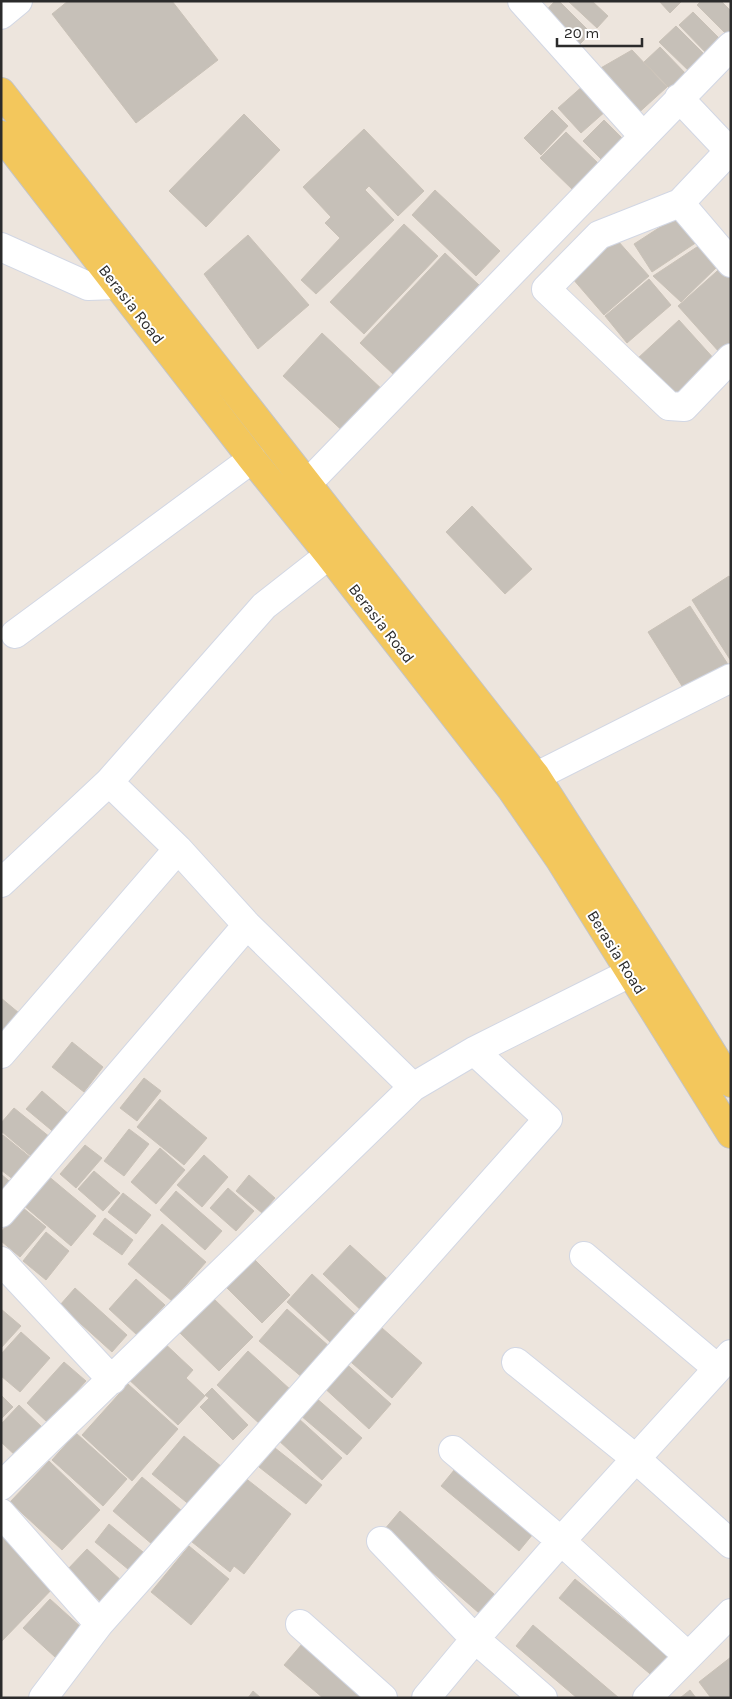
<svg xmlns="http://www.w3.org/2000/svg" width="732" height="1699" font-family="Karla,sans-serif">
<style>
.building{fill:#c6c0b8;stroke:#c9c1b7}
.lines{fill:none;stroke-linecap:round;stroke-linejoin:round}
.minor-casing{stroke:#d2d7e4;stroke-width:30}
.major-casing{stroke:#c4c4c4;stroke-width:30}
.minor{stroke:#fff;stroke-width:28}
.major{stroke:#f3c75c;stroke-width:28}
.labels{text-anchor:middle;stroke-width:4;stroke-linejoin:round;paint-order:stroke}
.street-label{font-size:16px;fill:#2b2b2b;stroke:#fff}
</style>
<rect width="100%" height="100%" fill="#ede5dd"/>
<path class="building" d="M 68,1 L 172,1 L 218,60 L 136,123 L 52,14 Z
M 555,1 L 559,1 L 591,33 L 576,48 L 542,15 Z
M 568,1 L 592,1 L 608,16 L 597,28 Z
M 659,1 L 682,1 L 670,13 Z
M 701,1 L 721,1 L 731,11 L 730,38 L 697,5 Z
M 693,12 L 724,43 L 710,57 L 679,25 Z
M 676,26 L 708,58 L 693,75 L 659,42 Z
M 660,47 L 688,76 L 672,91 L 644,62 Z
M 632,50 L 667,87 L 634,117 L 592,73 Z
M 584,85 L 607,110 L 581,133 L 558,108 Z
M 552,110 L 568,126 L 541,155 L 524,138 Z
M 244,114 L 280,150 L 206,227 L 169,191 Z
M 604,120 L 626,142 L 605,163 L 583,141 Z
M 364,129 L 424,191 L 398,216 L 369,186 L 365,190 L 394,220 L 316,294 L 301,280 L 340,238 L 325,223 L 331,217 L 303,187 Z
M 566,132 L 601,166 L 575,192 L 540,158 Z
M 435,190 L 500,251 L 476,276 L 412,215 Z
M 685,211 L 703,238 L 652,272 L 634,244 Z
M 404,224 L 438,256 L 364,334 L 330,302 Z
M 610,232 L 649,276 L 604,315 L 566,271 Z
M 248,235 L 309,305 L 258,349 L 204,274 Z
M 706,241 L 720,264 L 681,302 L 653,276 Z
M 445,253 L 479,285 L 394,375 L 360,343 Z
M 725,264 L 731,271 L 731,343 L 720,353 L 678,306 Z
M 649,279 L 671,305 L 627,343 L 605,316 Z
M 679,320 L 716,361 L 674,401 L 637,359 Z
M 322,333 L 386,393 L 347,435 L 283,376 Z
M 472,506 L 532,569 L 505,594 L 446,532 Z
M 729,576 L 731,579 L 731,661 L 692,600 Z
M 690,606 L 731,669 L 687,694 L 648,632 Z
M 1,998 L 19,1013 L 1,1033 Z
M 72,1042 L 103,1067 L 84,1092 L 52,1067 Z
M 144,1078 L 161,1091 L 137,1121 L 120,1108 Z
M 42,1091 L 71,1116 L 56,1134 L 26,1109 Z
M 160,1099 L 207,1138 L 184,1165 L 137,1127 Z
M 14,1108 L 56,1142 L 39,1163 L 1,1131 L 1,1123 Z
M 129,1129 L 149,1144 L 124,1176 L 104,1161 Z
M 3,1135 L 36,1162 L 18,1183 L 1,1170 L 1,1137 Z
M 85,1145 L 102,1158 L 76,1188 L 60,1174 Z
M 160,1148 L 185,1170 L 156,1204 L 131,1182 Z
M 204,1155 L 228,1177 L 202,1207 L 177,1185 Z
M 94,1171 L 120,1193 L 103,1211 L 78,1189 Z
M 1,1174 L 17,1188 L 1,1207 Z
M 47,1175 L 96,1216 L 71,1246 L 22,1204 Z
M 249,1175 L 275,1198 L 262,1213 L 236,1191 Z
M 228,1188 L 254,1211 L 236,1231 L 210,1208 Z
M 176,1191 L 222,1231 L 205,1250 L 160,1210 Z
M 123,1193 L 151,1215 L 136,1234 L 108,1212 Z
M 22,1207 L 46,1227 L 20,1257 L 1,1241 L 1,1232 Z
M 105,1218 L 133,1240 L 122,1255 L 93,1234 Z
M 162,1224 L 206,1262 L 172,1301 L 128,1264 Z
M 46,1232 L 69,1251 L 46,1280 L 23,1261 Z
M 350,1245 L 395,1286 L 367,1316 L 323,1274 Z
M 251,1256 L 290,1295 L 262,1323 L 223,1284 Z
M 312,1274 L 355,1314 L 330,1342 L 287,1302 Z
M 136,1279 L 165,1305 L 137,1335 L 109,1309 Z
M 75,1288 L 127,1335 L 112,1352 L 60,1305 Z
M 212,1297 L 253,1337 L 219,1371 L 179,1332 Z
M 1,1309 L 21,1326 L 1,1348 Z
M 287,1309 L 330,1347 L 303,1378 L 259,1341 Z
M 374,1321 L 422,1363 L 392,1398 L 344,1356 Z
M 21,1332 L 50,1358 L 20,1392 L 1,1376 L 1,1354 Z
M 161,1340 L 193,1370 L 186,1378 L 205,1396 L 178,1425 L 126,1377 Z
M 248,1351 L 292,1391 L 261,1425 L 217,1385 Z
M 342,1360 L 391,1404 L 369,1429 L 320,1384 Z
M 64,1362 L 86,1381 L 48,1423 L 27,1403 Z
M 128,1384 L 178,1429 L 132,1481 L 82,1435 Z
M 212,1388 L 248,1425 L 233,1440 L 200,1407 L 209,1398 L 205,1395 Z
M 1,1395 L 13,1407 L 1,1419 Z
M 315,1397 L 362,1438 L 347,1455 L 300,1415 Z
M 19,1405 L 44,1429 L 18,1458 L 1,1442 L 1,1424 Z
M 298,1418 L 342,1458 L 322,1480 L 278,1440 Z
M 76,1433 L 127,1479 L 103,1506 L 52,1460 Z
M 184,1436 L 222,1467 L 191,1506 L 152,1474 Z
M 275,1448 L 322,1485 L 306,1504 L 259,1467 Z
M 49,1461 L 100,1510 L 62,1550 L 10,1502 Z
M 455,1469 L 533,1534 L 519,1551 L 441,1486 Z
M 142,1477 L 182,1511 L 153,1545 L 113,1511 Z
M 244,1477 L 291,1514 L 244,1574 L 234,1566 L 230,1572 L 192,1542 Z
M 400,1511 L 503,1602 L 487,1620 L 384,1530 Z
M 109,1524 L 149,1557 L 134,1574 L 95,1542 Z
M 4,1532 L 58,1583 L 1,1642 L 1,1535 Z
M 189,1546 L 229,1579 L 191,1625 L 151,1592 Z
M 87,1549 L 124,1583 L 104,1605 L 67,1570 Z
M 575,1579 L 671,1658 L 655,1678 L 559,1598 Z
M 50,1599 L 82,1628 L 55,1657 L 23,1628 Z
M 533,1625 L 619,1698 L 577,1698 L 516,1646 Z
M 302,1644 L 365,1698 L 323,1698 L 284,1665 Z
M 731,1657 L 731,1698 L 711,1698 L 699,1682 Z
M 690,1690 L 696,1698 L 680,1698 Z
M 253,1691 L 261,1698 L 248,1698 Z"/>
<g class="lines">
<g class="minor-casing">
<path id="minor" d="M 522,1 L 643,136
M 1,15 L 18,1
M 679,98 L 731,153
M 729,151 L 680,203 L 599,235 L 546,289 L 669,406 L 684,407 L 731,358
M 680,203 L 731,263
M 1,247 L 88,286 L 117,285
M 289,497 L 307,484 L 731,46
M 15,634 L 252,459
M 109,782 L 178,849 L 247,925 L 413,1087
M 515,787 L 731,678
M 1,883 L 109,782 L 264,606 L 329,555
M 1,1054 L 178,849
M 1,1213 L 247,925
M 584,1256 L 717,1368
M 1,1261 L 112,1380
M 516,1362 L 635,1458 L 731,1544
M 453,1450 L 561,1541 L 688,1656
M 1,1486 L 413,1087 L 474,1051 L 630,973 L 653,964
M 1,1513 L 99,1624
M 381,1541 L 475,1639 L 543,1698
M 300,1624 L 383,1698
M 43,1698 L 99,1624 L 548,1119 L 474,1051
M 426,1698 L 475,1639 L 561,1541 L 731,1354
M 647,1698 L 731,1613"/>
</g>
<g class="major-casing">
<path id="major" d="M 1,92 L 536,776 L 656,963 L 731,1083
M 1,135 L 252,459 L 329,555 L 511,789 L 560,860 L 731,1134"/>
</g>
<use href="#minor" class="minor"/>
<use href="#major" class="major"/>
</g>
<g class="labels">
<g class="street-label">
<text transform="translate(132 304) rotate(52)" y="6">Berasia Road</text>
<text transform="translate(382 623) rotate(52)" y="6">Berasia Road</text>
<text transform="translate(617 952) rotate(58)" y="6">Berasia Road</text>
</g>
</g>
<rect width="732" height="1699" fill="none" stroke="#2b2b2b" stroke-width="5"/>
<path d="M557 38v8h85v-8" fill="none" stroke="#2b2b2b" stroke-width="2.5"/>
<text x="564" y="38" font-size="15" fill="#2b2b2b" stroke="#ffffff" stroke-width="4" paint-order="stroke">20 m</text>
</svg>
